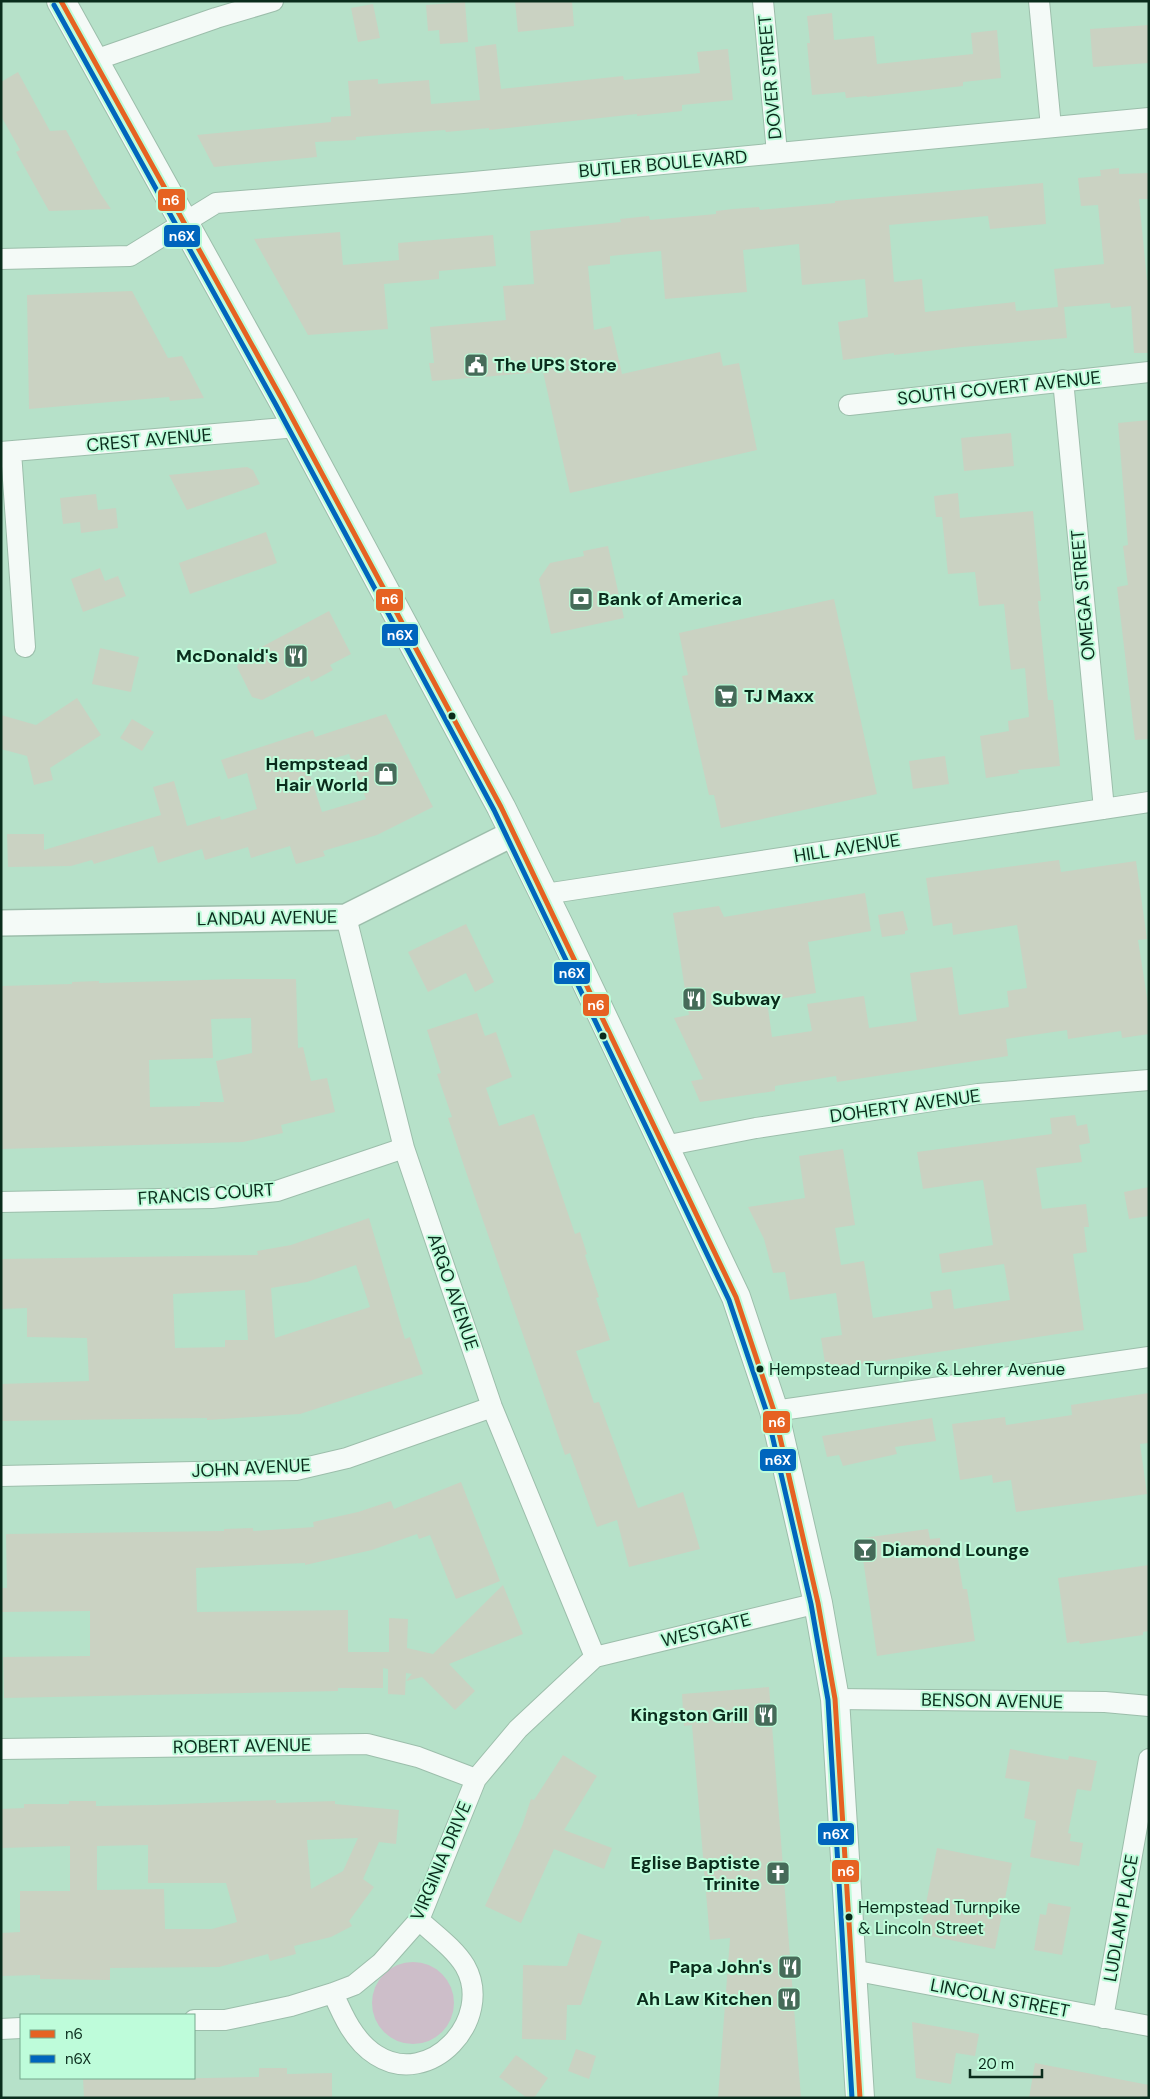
<svg xmlns="http://www.w3.org/2000/svg" width="1150" height="2099" font-family="'DM Sans',sans-serif">
<style>
.green{fill:#cdbec9}
.building{fill:#cad2c2;fill-rule:evenodd}
.lines{fill:none;stroke-linecap:round;stroke-linejoin:round}
.minor-casing{stroke:#9cbeab;stroke-width:22}
.tertiary-casing{stroke:#9cbeab;stroke-width:28}
.primary-casing{stroke:#9cbeab;stroke-width:30}
.minor{stroke:#f4faf7;stroke-width:20}
.tertiary{stroke:#f4faf7;stroke-width:25}
.primary{stroke:#f4faf7;stroke-width:28}
.bus-1-casing{stroke:#befcda;stroke-width:9}
.bus-2-casing{stroke:#befcda;stroke-width:9}
.bus-1{stroke:#e66222;stroke-width:5}
.bus-2{stroke:#0065bd;stroke-width:5}
.bus-dot{fill:#0a2c1c;stroke:#befcda;stroke-width:2}
.labels{text-anchor:middle;stroke-width:4;stroke-linejoin:round;paint-order:stroke}
.bus-label{font-size:17px;fill:#0a2c1c;stroke:#befcda;text-anchor:start}
.street-label{font-size:18px;fill:#0a2c1c;stroke:#befcda}
.poi-label{font-size:18px;font-weight:bold;fill:#0a2c1c;stroke:#befcda;text-anchor:end}
.line-badge{stroke:#befcda;stroke-width:2}
.badge-label{font-size:14px;text-anchor:middle;font-weight:bold;fill:#fff}
</style>
<rect width="100%" height="100%" fill="#b6e1c9"/>
<path class="green" d="M372 2003a41 41 0 1 1 82 0a41 41 0 1 1-82 0Z"/>
<path class="building" d="M 515,1 L 572,1 L 574,26 L 518,32 Z
M 465,2 L 468,42 L 440,44 L 439,30 L 428,31 L 426,5 Z
M 373,4 L 380,38 L 358,42 L 351,8 Z
M 832,13 L 834,40 L 874,36 L 877,64 L 973,54 L 971,33 L 997,30 L 1001,78 L 963,82 L 963,86 L 867,97 L 867,96 L 846,98 L 845,92 L 812,95 L 807,43 L 810,43 L 807,16 Z
M 1149,25 L 1149,63 L 1093,67 L 1090,29 Z
M 496,44 L 501,89 L 623,76 L 624,80 L 700,73 L 697,52 L 728,49 L 733,100 L 682,105 L 682,111 L 637,116 L 637,114 L 489,130 L 489,128 L 446,132 L 445,130 L 356,137 L 356,140 L 315,142 L 317,157 L 214,167 L 197,135 L 331,122 L 331,117 L 351,116 L 348,81 L 378,79 L 378,84 L 429,80 L 431,104 L 480,100 L 475,47 Z
M 18,72 L 50,131 L 66,130 L 100,193 L 111,209 L 49,211 L 16,152 L 20,150 L 1,116 L 1,82 Z
M 1119,168 L 1119,174 L 1149,173 L 1149,199 L 1139,199 L 1147,280 L 1149,280 L 1149,353 L 1134,353 L 1131,306 L 1111,308 L 1110,303 L 1064,307 L 1067,338 L 962,347 L 894,355 L 894,353 L 843,360 L 838,322 L 868,317 L 865,279 L 802,285 L 799,244 L 743,250 L 747,292 L 665,299 L 661,251 L 610,256 L 610,264 L 588,266 L 594,330 L 611,326 L 622,374 L 720,352 L 723,366 L 739,363 L 757,450 L 570,493 L 543,372 L 432,381 L 429,363 L 434,363 L 430,327 L 506,320 L 503,286 L 534,284 L 530,231 L 621,222 L 620,219 L 649,216 L 650,220 L 716,214 L 716,211 L 733,209 L 759,207 L 760,210 L 835,203 L 835,201 L 1043,183 L 1046,224 L 990,229 L 988,216 L 889,225 L 894,282 L 922,279 L 925,312 L 1015,302 L 1016,311 L 1058,307 L 1054,269 L 1104,264 L 1098,205 L 1081,206 L 1078,178 L 1101,176 L 1100,170 Z
M 340,232 L 343,265 L 399,260 L 398,243 L 493,235 L 496,266 L 439,271 L 439,279 L 384,284 L 388,329 L 308,335 L 254,239 Z
M 132,291 L 168,358 L 182,356 L 204,398 L 170,401 L 169,397 L 29,409 L 27,295 Z
M 1149,420 L 1149,739 L 1135,740 L 1117,587 L 1128,585 L 1123,546 L 1128,545 L 1118,423 Z
M 1011,433 L 1014,466 L 964,471 L 961,438 Z
M 247,467 L 253,470 L 260,484 L 187,510 L 169,475 Z
M 958,493 L 960,518 L 1033,511 L 1041,601 L 1038,601 L 1048,700 L 1053,700 L 1060,766 L 1018,770 L 1019,773 L 986,778 L 980,736 L 1009,731 L 1008,721 L 1029,717 L 1025,668 L 1011,670 L 1004,604 L 979,606 L 975,572 L 948,574 L 942,517 L 936,517 L 934,496 Z
M 96,494 L 98,510 L 116,508 L 118,528 L 81,533 L 80,522 L 63,524 L 60,498 Z
M 266,532 L 277,563 L 190,594 L 179,563 Z
M 608,546 L 624,618 L 551,634 L 539,579 L 550,563 L 584,556 L 583,551 Z
M 100,568 L 105,581 L 118,576 L 126,596 L 83,612 L 71,579 Z
M 834,599 L 877,794 L 721,828 L 714,795 L 709,795 L 682,676 L 688,675 L 679,633 Z
M 329,611 L 351,654 L 330,665 L 333,670 L 311,682 L 309,676 L 262,700 L 252,697 L 237,667 L 241,658 Z
M 100,648 L 139,657 L 131,692 L 92,684 Z
M 77,698 L 101,735 L 50,768 L 53,780 L 34,785 L 27,756 L 1,749 L 1,715 L 36,725 Z
M 386,714 L 433,807 L 377,835 L 323,851 L 325,856 L 296,864 L 290,846 L 251,858 L 248,847 L 205,860 L 202,849 L 158,863 L 153,846 L 94,864 L 92,860 L 71,866 L 8,867 L 7,834 L 44,834 L 44,850 L 161,815 L 153,787 L 174,781 L 187,826 L 220,816 L 221,820 L 257,809 L 247,773 L 228,779 L 221,760 L 313,730 L 315,737 ZM 349,754 L 366,799 L 322,812 L 307,766 Z
M 132,719 L 154,732 L 142,751 L 120,738 Z
M 945,756 L 949,784 L 913,789 L 909,761 Z
M 1059,860 L 1061,872 L 1136,861 L 1147,939 L 1138,940 L 1149,1010 L 1149,1034 L 1122,1038 L 1121,1031 L 1068,1039 L 1067,1030 L 1006,1039 L 1008,1056 L 837,1082 L 836,1076 L 775,1086 L 775,1091 L 700,1102 L 691,1081 L 703,1079 L 674,1018 L 689,1015 L 673,913 L 719,906 L 724,917 L 865,893 L 871,931 L 808,942 L 816,993 L 767,1001 L 772,1037 L 812,1031 L 807,1004 L 864,996 L 869,1028 L 917,1021 L 910,973 L 952,967 L 959,1015 L 1009,1007 L 1007,991 L 1027,988 L 1017,925 L 953,935 L 952,923 L 933,926 L 926,878 Z
M 903,911 L 908,930 L 905,931 L 905,934 L 882,937 L 878,915 Z
M 466,924 L 494,982 L 475,992 L 466,973 L 428,992 L 408,952 Z
M 236,979 L 296,979 L 298,1048 L 303,1047 L 311,1081 L 327,1078 L 335,1112 L 281,1125 L 283,1133 L 243,1142 L 1,1149 L 1,986 L 72,984 L 72,982 L 99,981 L 99,983 ZM 251,1018 L 252,1053 L 216,1061 L 224,1102 L 200,1102 L 200,1106 L 150,1107 L 149,1060 L 213,1058 L 211,1019 Z
M 477,1013 L 485,1036 L 496,1032 L 512,1077 L 486,1088 L 499,1126 L 534,1114 L 575,1234 L 580,1232 L 587,1254 L 585,1255 L 599,1297 L 596,1298 L 610,1340 L 576,1351 L 594,1403 L 599,1402 L 638,1508 L 683,1492 L 700,1549 L 629,1567 L 617,1520 L 597,1527 L 570,1453 L 565,1455 L 465,1169 L 448,1118 L 452,1117 L 437,1074 L 441,1073 L 427,1030 Z
M 1075,1115 L 1077,1126 L 1087,1124 L 1090,1143 L 1079,1145 L 1082,1162 L 1036,1168 L 1042,1209 L 1086,1204 L 1089,1227 L 1084,1227 L 1087,1252 L 1073,1254 L 1084,1330 L 826,1369 L 821,1338 L 842,1335 L 836,1293 L 790,1300 L 785,1272 L 773,1273 L 764,1239 L 748,1207 L 805,1198 L 799,1156 L 843,1149 L 855,1225 L 835,1228 L 841,1265 L 864,1261 L 873,1318 L 933,1308 L 930,1292 L 951,1289 L 954,1309 L 1010,1300 L 1004,1264 L 942,1273 L 939,1254 L 993,1245 L 983,1180 L 923,1189 L 917,1152 L 1052,1134 L 1050,1118 Z
M 1149,1187 L 1149,1216 L 1129,1219 L 1124,1192 Z
M 369,1218 L 405,1339 L 410,1337 L 423,1374 L 300,1414 L 207,1420 L 207,1418 L 1,1421 L 1,1384 L 89,1381 L 87,1338 L 27,1337 L 27,1308 L 1,1309 L 1,1259 L 258,1255 L 257,1251 L 291,1245 ZM 356,1265 L 370,1307 L 275,1338 L 271,1288 L 307,1282 ZM 245,1290 L 248,1340 L 225,1340 L 225,1347 L 175,1348 L 173,1294 Z
M 1149,1393 L 1149,1443 L 1140,1444 L 1147,1494 L 1016,1512 L 1011,1480 L 993,1483 L 992,1475 L 960,1480 L 952,1424 L 1005,1417 L 1006,1425 L 1072,1415 L 1071,1405 Z
M 932,1418 L 936,1441 L 895,1447 L 897,1454 L 843,1466 L 839,1455 L 827,1457 L 822,1436 Z
M 461,1482 L 500,1581 L 456,1599 L 430,1535 L 419,1539 L 417,1534 L 372,1550 L 305,1565 L 305,1563 L 196,1568 L 197,1612 L 348,1610 L 348,1652 L 389,1652 L 389,1618 L 408,1619 L 407,1648 L 433,1654 L 503,1585 L 523,1634 L 449,1664 L 475,1691 L 455,1710 L 422,1677 L 406,1681 L 412,1674 L 406,1673 L 405,1695 L 388,1694 L 388,1669 L 383,1668 L 383,1688 L 338,1688 L 338,1691 L 4,1698 L 3,1657 L 90,1656 L 90,1611 L 1,1612 L 1,1588 L 7,1588 L 6,1534 L 224,1531 L 224,1529 L 253,1528 L 253,1531 L 314,1527 L 313,1522 L 358,1512 L 391,1501 L 394,1509 Z
M 928,1529 L 930,1539 L 940,1538 L 941,1549 L 956,1547 L 963,1589 L 967,1589 L 975,1641 L 877,1656 L 863,1559 L 859,1560 L 856,1539 Z
M 1149,1565 L 1149,1631 L 1143,1632 L 1143,1635 L 1080,1644 L 1079,1641 L 1067,1643 L 1058,1578 Z
M 769,1687 L 801,2098 L 718,2098 L 730,1938 L 710,1940 L 692,1725 L 684,1726 L 682,1694 Z
M 1010,1749 L 1068,1760 L 1069,1756 L 1097,1761 L 1091,1791 L 1077,1789 L 1068,1833 L 1071,1834 L 1070,1841 L 1083,1843 L 1079,1866 L 1030,1857 L 1036,1821 L 1024,1818 L 1030,1782 L 1005,1778 Z
M 563,1755 L 597,1776 L 564,1830 L 612,1848 L 604,1869 L 554,1849 L 521,1923 L 485,1906 L 522,1826 L 531,1799 L 534,1800 Z
M 276,1800 L 276,1803 L 335,1801 L 335,1804 L 399,1810 L 396,1844 L 379,1842 L 363,1879 L 374,1887 L 349,1921 L 352,1926 L 331,1937 L 294,1946 L 296,1954 L 270,1961 L 268,1954 L 219,1967 L 110,1968 L 110,1980 L 40,1979 L 40,1975 L 1,1976 L 1,1933 L 20,1932 L 20,1891 L 70,1891 L 70,1846 L 1,1848 L 1,1809 L 24,1808 L 24,1804 L 69,1804 L 69,1801 L 96,1801 L 96,1806 L 156,1805 ZM 358,1838 L 343,1871 L 311,1889 L 307,1840 ZM 148,1845 L 148,1883 L 226,1883 L 237,1922 L 212,1929 L 165,1929 L 164,1889 L 97,1890 L 97,1846 Z
M 937,1848 L 1012,1863 L 995,1949 L 920,1934 Z
M 1048,1903 L 1071,1907 L 1062,1955 L 1034,1950 L 1040,1914 L 1046,1915 Z
M 578,1933 L 602,1941 L 581,2005 L 567,2005 L 566,2040 L 522,2039 L 523,1965 L 567,1966 Z
M 912,2022 L 979,2034 L 975,2056 L 956,2053 L 951,2084 L 916,2078 Z
M 576,2049 L 596,2056 L 589,2079 L 568,2071 Z
M 516,2055 L 548,2078 L 534,2098 L 527,2098 L 499,2077 Z
M 1035,2063 L 1149,2085 L 1149,2098 L 1029,2098 Z
M 259,2068 L 287,2068 L 287,2074 L 332,2073 L 332,2098 L 84,2098 L 83,2078 L 155,2079 L 259,2077 Z"/>
<g class="lines">
<g class="minor-casing">
<path id="minor" d="M 763,1 L 777,153
M 1039,1 L 1051,127
M 95,60 L 216,18 L 273,1
M 1,259 L 130,256 L 216,203 L 463,183 L 1149,118
M 1063,380 L 1104,809
M 849,405 L 1149,372
M 1,452 L 297,427
M 11,452 L 25,647
M 545,894 L 1149,802
M 346,917 L 404,1148 L 492,1407 L 595,1657
M 664,1146 L 756,1128 L 978,1094 L 1149,1080
M 1,1202 L 212,1198 L 277,1191 L 404,1148
M 774,1411 L 1149,1357
M 1,1476 L 296,1470 L 347,1458 L 492,1407
M 595,1657 L 818,1603
M 835,1699 L 1105,1702 L 1149,1706
M 1,1749 L 367,1744 L 418,1757 L 476,1779
M 852,1970 L 1149,2026
M 333,1993 C 343,2016 354,2041 376,2055 C 430,2090 495,2019 465,1966 C 454,1948 434,1934 419,1920
M 1103,2018 L 1149,1759
M 194,2020 L 225,2020 L 291,2006 L 333,1993 L 354,1985 L 381,1963 L 419,1920 L 476,1779 L 518,1729 L 595,1657
M 1,2029 L 21,2028"/>
</g>
<g class="tertiary-casing">
<path id="tertiary" d="M 1,923 L 346,917 L 514,833"/>
</g>
<g class="primary-casing">
<path id="primary" d="M 61,1 L 283,401 L 501,807 L 559,925 L 736,1297 L 774,1411 L 818,1603 L 835,1699 L 860,2098"/>
</g>
<use href="#minor" class="minor"/>
<use href="#tertiary" class="tertiary"/>
<use href="#primary" class="primary"/>
<g class="bus-1-casing">
<path id="bus-1" d="M 61,1 L 283,401 L 501,807 L 736,1297 L 774,1411 L 818,1603 L 835,1699 L 860,2098"/>
</g>
<g class="bus-2-casing">
<path id="bus-2" d="M 54,5 L 276,405 L 494,810 L 729,1300 L 767,1413 L 811,1604 L 828,1700 L 852,2098"/>
</g>
<use href="#bus-1" class="bus-1"/>
<use href="#bus-2" class="bus-2"/>
</g>
<defs>
<g id="civic-square" transform="scale(1.25)"><rect x="-9" y="-9" width="18" height="18" rx="4" fill="#466b59" stroke="#befcda"/><path d="M-.6-6.5H3V-4.5H.6V-3L4-1V1h2V6H-6V1h2V-1L-.6-3ZM-1.2 2.5V6h2.4V2.5Z" fill="#fff"/></g>
<g id="bank-square" transform="scale(1.25)"><rect x="-9" y="-9" width="18" height="18" rx="4" fill="#466b59" stroke="#befcda"/><path d="M-6-4H6V4H-6ZM0-2.3a2.3 2.3 0 1 0 0 4.6a2.3 2.3 0 1 0 0-4.6Z" fill="#fff"/></g>
<g id="restaurant-square" transform="scale(1.25)"><rect x="-9" y="-9" width="18" height="18" rx="4" fill="#466b59" stroke="#befcda"/><path d="M-5-6h1v4h1v-4h1v4h1v-4h1v5L-1.5 .5V6h-2V.5L-5-1ZM5-6V6H3V1.5H1.5Q1.5-4 5-6Z" fill="#fff"/></g>
<g id="supermarket-square" transform="scale(1.25)"><rect x="-9" y="-9" width="18" height="18" rx="4" fill="#466b59" stroke="#befcda"/><path d="M-6-5.5h2.5l.6 2H6L4.5 2H-2.5L-4.4-4H-6ZM-1.5 3.2a1.3 1.3 0 1 0 .1 0ZM3 3.2a1.3 1.3 0 1 0 .1 0Z" fill="#fff"/></g>
<g id="shop-square" transform="scale(1.25)"><rect x="-9" y="-9" width="18" height="18" rx="4" fill="#466b59" stroke="#befcda"/><path d="M-5-2.5h2.3a2.7 3.5 0 0 1 5.4 0H5L5.5 6h-11ZM-1.5-2.5h3a1.5 2.3 0 0 0-3 0Z" fill="#fff"/></g>
<g id="bar-square" transform="scale(1.25)"><rect x="-9" y="-9" width="18" height="18" rx="4" fill="#466b59" stroke="#befcda"/><path d="M-6-5H6L.8 .8V4.5H3.5V6h-7V4.5H-.8V.8Z" fill="#fff"/></g>
<g id="church-square" transform="scale(1.25)"><rect x="-9" y="-9" width="18" height="18" rx="4" fill="#466b59" stroke="#befcda"/><path d="M-1.2-6h2.4v3.5h3.3v2.4h-3.3V6h-2.4V-.1h-3.3v-2.4h3.3Z" fill="#fff"/></g>
</defs>
<g fill-rule="evenodd">
<use href="#civic-square" x="476" y="365"/>
<use href="#bank-square" x="581" y="599"/>
<use href="#restaurant-square" x="296" y="656"/>
<use href="#supermarket-square" x="726" y="696"/>
<use href="#shop-square" x="386" y="774"/>
<use href="#restaurant-square" x="694" y="999"/>
<use href="#bar-square" x="865" y="1550"/>
<use href="#restaurant-square" x="766" y="1715"/>
<use href="#church-square" x="778" y="1873"/>
<use href="#restaurant-square" x="790" y="1967"/>
<use href="#restaurant-square" x="789" y="1999"/>
</g>
<g class="bus-dot">
<circle cx="452" cy="716" r="4.5"/>
<circle cx="603" cy="1036" r="4.5"/>
<circle cx="760" cy="1369" r="4.5"/>
<circle cx="849" cy="1917" r="4.5"/>
</g>
<g class="labels">
<g class="bus-label">
<text x="769" y="1375">Hempstead Turnpike &amp; Lehrer Avenue</text>
<text x="858" y="1913">Hempstead Turnpike<tspan x="858" dy="21">&amp; Lincoln Street</tspan></text>
</g>
<g class="street-label">
<text transform="translate(770 77) rotate(-95)" y="6">DOVER STREET</text>
<text transform="translate(663 164) rotate(-5)" y="6">BUTLER BOULEVARD</text>
<text transform="translate(999 388) rotate(-6)" y="6">SOUTH COVERT AVENUE</text>
<text transform="translate(149 440) rotate(-5)" y="6">CREST AVENUE</text>
<text transform="translate(1083 595) rotate(-95)" y="6">OMEGA STREET</text>
<text transform="translate(847 848) rotate(-9)" y="6">HILL AVENUE</text>
<text transform="translate(267 918) rotate(-1)" y="6">LANDAU AVENUE</text>
<text transform="translate(905 1106) rotate(-8)" y="6">DOHERTY AVENUE</text>
<text transform="translate(206 1194) rotate(-4)" y="6">FRANCIS COURT</text>
<text transform="translate(453 1292) rotate(71)" y="6">ARGO AVENUE</text>
<text transform="translate(251 1468) rotate(-3)" y="6">JOHN AVENUE</text>
<text transform="translate(706 1630) rotate(-14)" y="6">WESTGATE</text>
<text transform="translate(992 1701) rotate(1)" y="6">BENSON AVENUE</text>
<text transform="translate(242 1746) rotate(-1)" y="6">ROBERT AVENUE</text>
<text transform="translate(441 1861) rotate(-67)" y="6">VIRGINIA DRIVE</text>
<text transform="translate(1121 1918) rotate(-80)" y="6">LUDLAM PLACE</text>
<text transform="translate(1000 1998) rotate(11)" y="6">LINCOLN STREET</text>
</g>
<g class="poi-label">
<text x="494" y="371" text-anchor="start">The UPS Store</text>
<text x="598" y="605" text-anchor="start">Bank of America</text>
<text x="278" y="662">McDonald's</text>
<text x="744" y="702" text-anchor="start">TJ Maxx</text>
<text x="368" y="770">Hempstead<tspan x="368" dy="21">Hair World</tspan></text>
<text x="712" y="1005" text-anchor="start">Subway</text>
<text x="882" y="1556" text-anchor="start">Diamond Lounge</text>
<text x="748" y="1721">Kingston Grill</text>
<text x="760" y="1869">Eglise Baptiste<tspan x="760" dy="21">Trinite</tspan></text>
<text x="772" y="1973">Papa John's</text>
<text x="772" y="2005">Ah Law Kitchen</text>
</g>
</g>
<g class="line-badge">
<rect x="157" y="188" width="29" height="24" rx="5" fill="#e66222"/>
<rect x="163" y="224" width="38" height="24" rx="5" fill="#0065bd"/>
<rect x="375" y="588" width="29" height="24" rx="5" fill="#e66222"/>
<rect x="381" y="623" width="38" height="24" rx="5" fill="#0065bd"/>
<rect x="553" y="961" width="38" height="24" rx="5" fill="#0065bd"/>
<rect x="582" y="993" width="28" height="24" rx="5" fill="#e66222"/>
<rect x="762" y="1410" width="29" height="24" rx="5" fill="#e66222"/>
<rect x="759" y="1448" width="38" height="24" rx="5" fill="#0065bd"/>
<rect x="817" y="1822" width="38" height="24" rx="5" fill="#0065bd"/>
<rect x="831" y="1859" width="29" height="24" rx="5" fill="#e66222"/>
</g>
<g class="badge-label">
<text x="171" y="205">n6</text>
<text x="182" y="241">n6X</text>
<text x="390" y="604">n6</text>
<text x="400" y="640">n6X</text>
<text x="572" y="978">n6X</text>
<text x="596" y="1010">n6</text>
<text x="777" y="1427">n6</text>
<text x="778" y="1465">n6X</text>
<text x="836" y="1839">n6X</text>
<text x="846" y="1876">n6</text>
</g>
<rect width="1150" height="2099" fill="none" stroke="#0a2c1c" stroke-width="5"/>
<rect x="20" y="2014" width="175" height="65" fill="#befcda" stroke="#76a98e"/>
<rect x="30" y="2030" width="25" height="8" fill="#e66222" stroke="#76a98e"/>
<text x="65" y="2039" font-size="15" fill="#0a2c1c">n6</text>
<rect x="30" y="2055" width="25" height="8" fill="#0065bd" stroke="#76a98e"/>
<text x="65" y="2064" font-size="15" fill="#0a2c1c">n6X</text>
<path d="M970 2069v8h72v-8" fill="none" stroke="#0a2c1c" stroke-width="2.5"/>
<text x="978" y="2069" font-size="15" fill="#0a2c1c" stroke="#befcda" stroke-width="4" paint-order="stroke">20 m</text>
</svg>
